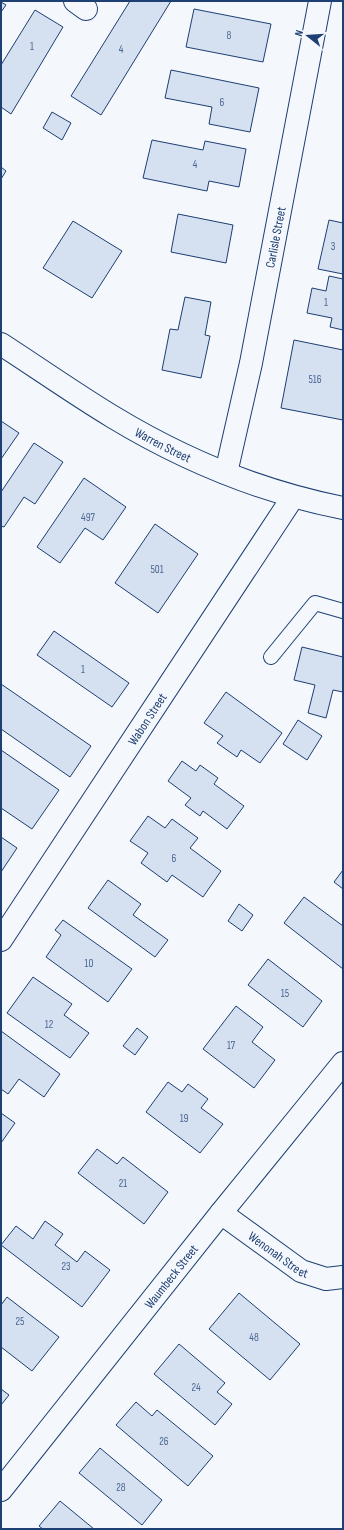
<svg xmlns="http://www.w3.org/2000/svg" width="344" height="1530" font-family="'Sofia Sans Condensed',sans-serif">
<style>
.building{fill:#d5e0f0;stroke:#1d3f73}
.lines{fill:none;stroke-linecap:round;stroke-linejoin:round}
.lane-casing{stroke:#1d3f73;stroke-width:16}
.street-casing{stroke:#1d3f73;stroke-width:24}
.secondary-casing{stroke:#1d3f73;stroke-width:24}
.lane{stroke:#f4f7fb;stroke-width:14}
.street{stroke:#f4f7fb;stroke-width:22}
.secondary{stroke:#f4f7fb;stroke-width:22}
.labels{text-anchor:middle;stroke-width:3;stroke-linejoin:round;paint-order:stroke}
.number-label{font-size:11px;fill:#4b6792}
.street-label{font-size:13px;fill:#1d3f73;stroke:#f4f7fb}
</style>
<rect width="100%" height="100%" fill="#f4f7fb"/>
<path class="building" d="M 130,1 L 171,1 L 101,115 L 71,96 Z
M 1,2 L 6,5 L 1,12 Z
M 194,9 L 271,24 L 263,62 L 186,47 Z
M 35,10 L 63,27 L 11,114 L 1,107 L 1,65 Z
M 171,70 L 259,88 L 250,132 L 209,124 L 212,107 L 165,98 Z
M 52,112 L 71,123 L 62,140 L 43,128 Z
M 152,140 L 203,150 L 205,141 L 246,149 L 239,187 L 209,181 L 207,191 L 143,178 Z
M 1,167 L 6,171 L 1,179 Z
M 178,214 L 233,225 L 226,263 L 171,252 Z
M 329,220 L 343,223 L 343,274 L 318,269 Z
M 73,221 L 122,251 L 92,298 L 43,268 Z
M 329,276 L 343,279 L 343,330 L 330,327 L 332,318 L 307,313 L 312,288 L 326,291 Z
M 185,297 L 211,302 L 205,335 L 210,336 L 201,378 L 162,370 L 170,329 L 178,330 Z
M 294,340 L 343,350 L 343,420 L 281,408 Z
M 1,421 L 19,433 L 1,459 Z
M 34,443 L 63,462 L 35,504 L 24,497 L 4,527 L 1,526 L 1,492 Z
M 84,478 L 126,507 L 103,540 L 85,528 L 60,563 L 37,547 Z
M 155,524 L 198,554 L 158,613 L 115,583 Z
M 54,631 L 129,683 L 112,707 L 37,655 Z
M 302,647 L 343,657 L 343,692 L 333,690 L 326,718 L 308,713 L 315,685 L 294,680 Z
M 1,684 L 91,746 L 70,777 L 1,729 Z
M 226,692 L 282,733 L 260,763 L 241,750 L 237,757 L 217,743 L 223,736 L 204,723 Z
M 298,720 L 322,736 L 307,760 L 283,744 Z
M 1,750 L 59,790 L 32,829 L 1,808 Z
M 182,761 L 196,771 L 200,765 L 218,778 L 214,784 L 244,806 L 227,829 L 203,811 L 200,816 L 185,805 L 191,798 L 168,781 Z
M 148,816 L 165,828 L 172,819 L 198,838 L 190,848 L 221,871 L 203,897 L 172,875 L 167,882 L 141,863 L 148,853 L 130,841 Z
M 1,837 L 17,848 L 1,872 Z
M 343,870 L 343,889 L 334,882 Z
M 108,880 L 141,904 L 133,915 L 168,940 L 155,957 L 88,908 Z
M 304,897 L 343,926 L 343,969 L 284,923 Z
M 239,904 L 253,915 L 242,931 L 228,921 Z
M 63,920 L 132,969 L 108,1002 L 46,957 L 61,935 L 55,930 Z
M 268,959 L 322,1001 L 303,1027 L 248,985 Z
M 33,977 L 72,1004 L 64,1015 L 89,1033 L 70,1058 L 7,1013 Z
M 236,1006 L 263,1027 L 252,1042 L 275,1060 L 254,1088 L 203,1049 Z
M 137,1028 L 148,1037 L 135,1055 L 123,1046 Z
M 1,1031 L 60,1074 L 44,1097 L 19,1079 L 8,1094 L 1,1089 Z
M 168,1082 L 182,1092 L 188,1084 L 208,1099 L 201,1108 L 223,1124 L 200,1153 L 146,1112 Z
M 1,1113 L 15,1123 L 1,1143 Z
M 97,1149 L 117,1164 L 123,1157 L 168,1192 L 144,1224 L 78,1173 Z
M 45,1221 L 63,1234 L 55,1245 L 77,1262 L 85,1251 L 110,1270 L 82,1307 L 1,1245 L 16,1226 L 33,1239 Z
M 239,1293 L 300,1344 L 270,1380 L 209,1329 Z
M 7,1297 L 59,1337 L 32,1371 L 1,1347 L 1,1305 Z
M 179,1344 L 225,1383 L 217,1392 L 232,1404 L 215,1425 L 154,1374 Z
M 1,1389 L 9,1395 L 1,1405 Z
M 136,1402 L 152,1416 L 157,1410 L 213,1456 L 188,1486 L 116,1425 Z
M 100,1448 L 162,1500 L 142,1525 L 79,1473 Z
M 60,1501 L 94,1529 L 43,1529 L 39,1526 Z"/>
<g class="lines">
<g class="lane-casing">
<path id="lane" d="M 271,657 L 315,603 L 343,611"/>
</g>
<g class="street-casing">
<g id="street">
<path d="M 75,1 L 86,9"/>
<path id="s1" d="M 226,473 L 251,363 L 320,1"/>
<path id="s2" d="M 1,940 L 293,497"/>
<path id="s3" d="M 221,1213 L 301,1271 L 326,1279 L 343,1277"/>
<path id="s4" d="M 1,1490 L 221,1213 L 343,1063"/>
</g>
</g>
<g class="secondary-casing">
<g id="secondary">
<path id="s5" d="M 1,344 C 38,368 75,394 113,417 C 184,460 262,492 343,508"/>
</g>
</g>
<use href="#lane" class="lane"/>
<use href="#street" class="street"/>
<use href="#secondary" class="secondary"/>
</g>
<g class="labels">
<g class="number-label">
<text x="229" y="39">8</text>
<text x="32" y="50">1</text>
<text x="121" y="53">4</text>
<text x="222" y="106">6</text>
<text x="195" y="168">4</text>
<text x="333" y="250">3</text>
<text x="326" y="306">1</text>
<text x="315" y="383">516</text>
<text x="88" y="521">497</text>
<text x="157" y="573">501</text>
<text x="83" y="673">1</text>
<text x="174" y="862">6</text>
<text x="89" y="967">10</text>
<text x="285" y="997">15</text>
<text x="49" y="1028">12</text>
<text x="231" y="1049">17</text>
<text x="184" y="1122">19</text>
<text x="123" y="1187">21</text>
<text x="66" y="1270">23</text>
<text x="20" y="1325">25</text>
<text x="254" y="1341">48</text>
<text x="196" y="1391">24</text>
<text x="164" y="1445">26</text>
<text x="121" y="1491">28</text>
</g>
<g class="street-label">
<text dy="5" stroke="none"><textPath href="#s1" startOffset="241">Carlisle Street</textPath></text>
<text dy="5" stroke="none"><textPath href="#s5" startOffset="191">Warren Street</textPath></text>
<text dy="5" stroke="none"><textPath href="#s2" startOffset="265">Wabon Street</textPath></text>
<text dy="5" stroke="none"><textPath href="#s3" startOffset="71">Wenonah Street</textPath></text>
<text dy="5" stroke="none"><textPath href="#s4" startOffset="273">Waumbeck Street</textPath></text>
</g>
</g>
<rect width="344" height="1530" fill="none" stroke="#1d3f73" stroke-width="4"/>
<g transform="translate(308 36) rotate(287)" stroke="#f4f7fb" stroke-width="3" paint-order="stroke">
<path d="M0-3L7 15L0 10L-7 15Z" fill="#1d3f73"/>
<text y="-6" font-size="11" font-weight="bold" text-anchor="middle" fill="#1d3f73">N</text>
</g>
</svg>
